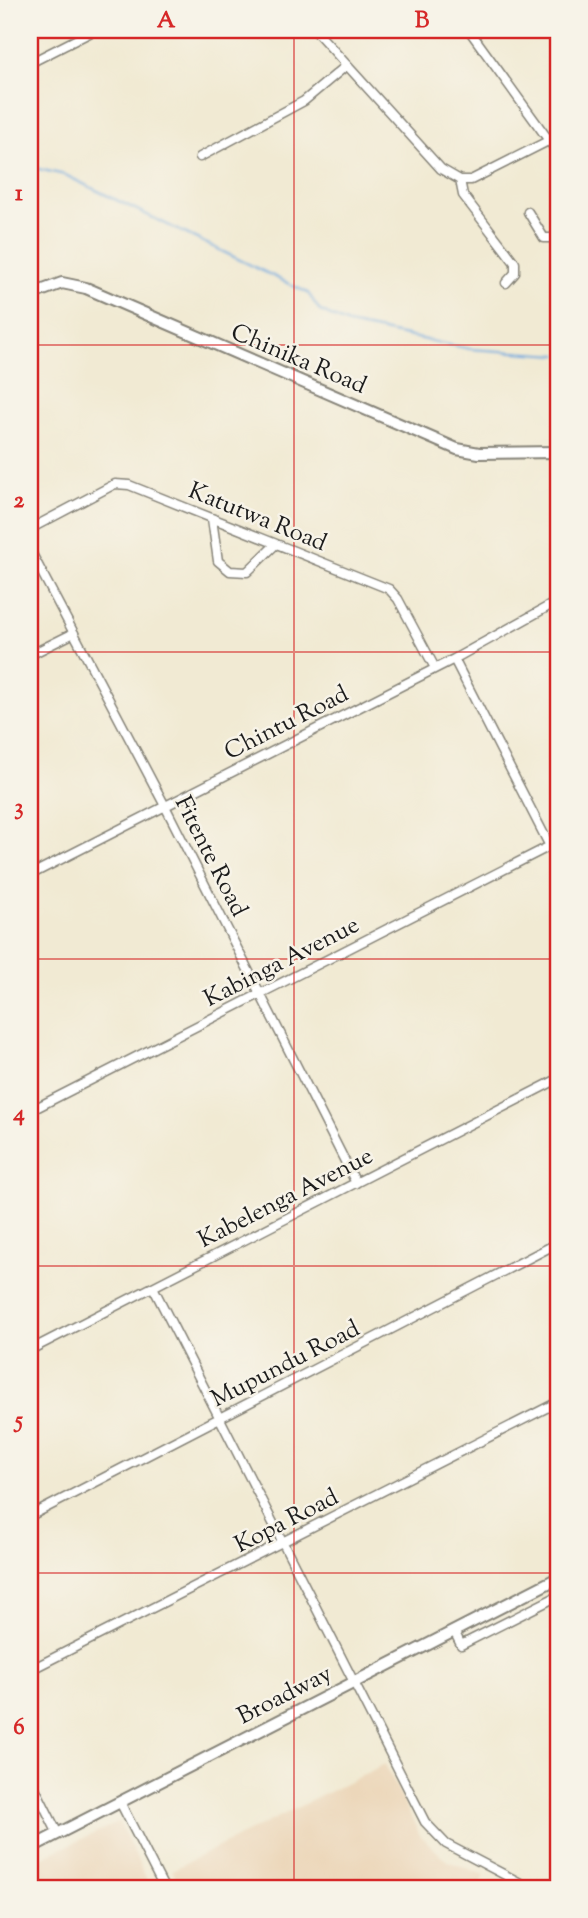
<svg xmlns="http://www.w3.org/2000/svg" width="588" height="1918" font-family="'Sorts Mill Goudy',serif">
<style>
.built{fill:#ecd7ba}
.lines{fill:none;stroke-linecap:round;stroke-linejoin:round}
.stream{stroke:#6da8de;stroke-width:2}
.minor-casing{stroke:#868378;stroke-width:11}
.secondary-casing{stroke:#868378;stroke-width:14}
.minor{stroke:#fff;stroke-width:8}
.secondary{stroke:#fff;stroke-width:10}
.grid{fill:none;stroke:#d62828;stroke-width:2;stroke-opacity:0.55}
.labels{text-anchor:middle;stroke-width:5;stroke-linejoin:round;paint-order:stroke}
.street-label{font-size:24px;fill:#1c1c1c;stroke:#f7f3e8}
.neatline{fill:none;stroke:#d62828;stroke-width:2.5}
.grid-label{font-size:23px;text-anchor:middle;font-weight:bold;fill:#d62828}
</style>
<rect width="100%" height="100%" fill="#f7f3e8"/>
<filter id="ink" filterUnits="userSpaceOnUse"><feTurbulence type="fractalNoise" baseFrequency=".0143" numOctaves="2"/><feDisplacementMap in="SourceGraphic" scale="14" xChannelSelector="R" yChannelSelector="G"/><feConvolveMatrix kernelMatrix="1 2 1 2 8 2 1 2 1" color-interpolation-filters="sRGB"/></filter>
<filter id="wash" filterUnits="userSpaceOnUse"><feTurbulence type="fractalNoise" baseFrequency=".00686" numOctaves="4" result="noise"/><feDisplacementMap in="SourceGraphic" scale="28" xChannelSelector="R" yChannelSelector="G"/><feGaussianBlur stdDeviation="1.57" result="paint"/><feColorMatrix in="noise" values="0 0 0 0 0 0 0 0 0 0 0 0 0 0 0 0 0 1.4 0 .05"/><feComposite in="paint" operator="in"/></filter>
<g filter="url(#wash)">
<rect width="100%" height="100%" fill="#f1ead3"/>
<path class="built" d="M 385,1764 L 420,1835 L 447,1861 L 485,1875 L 478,1888 L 181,1888 L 172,1870 Z
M 119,1822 L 151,1888 L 30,1888 L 30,1863 Z"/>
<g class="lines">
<path class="stream" d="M 30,167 L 65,175 L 308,293 L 320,311 L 348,324 L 470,349 L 558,355"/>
</g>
</g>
<g filter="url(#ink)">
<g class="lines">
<g class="minor-casing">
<path id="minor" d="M 315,30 L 441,169 L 460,180 L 471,180 L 558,136
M 469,30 L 558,153
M 30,63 L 95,30
M 200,157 L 304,101 L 347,65
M 460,180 L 463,195 L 515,263 L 515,273 L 506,283
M 528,212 L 544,238 L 558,238
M 212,519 L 218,561 L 230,571 L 247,572 L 276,544
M 30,529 L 115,484 L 129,485 L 389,589 L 398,599 L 435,668
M 30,550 L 165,806 L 356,1183
M 30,655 L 74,633
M 454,659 L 558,862
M 30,875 L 454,659 L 558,601
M 30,1111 L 550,846
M 153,1287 L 425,1822 L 446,1844 L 530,1888
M 30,1350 L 558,1079
M 30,1516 L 558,1243
M 454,1631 L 461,1645 L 558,1596
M 30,1670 L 558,1402
M 30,1778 L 58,1834
M 120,1802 L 164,1888"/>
</g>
<g class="secondary-casing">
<path id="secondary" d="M 30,295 L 62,283 L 86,288 L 457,449 L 479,453 L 558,452
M 30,1848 L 558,1578"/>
</g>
<use href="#minor" class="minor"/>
<use href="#secondary" class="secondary"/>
</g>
</g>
<path class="grid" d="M 294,30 L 294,1888M 30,345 L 558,345M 30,652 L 558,652M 30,959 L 558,959M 30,1266 L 558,1266M 30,1573 L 558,1573"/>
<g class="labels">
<g class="street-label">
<text transform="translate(299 358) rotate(23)" y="8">Chinika Road</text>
<text transform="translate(258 516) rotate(22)" y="8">Katutwa Road</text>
<text transform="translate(286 722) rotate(-27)" y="8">Chintu Road</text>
<text transform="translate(212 856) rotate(63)" y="8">Fitente Road</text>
<text transform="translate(281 961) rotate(-27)" y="8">Kabinga Avenue</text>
<text transform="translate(285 1197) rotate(-27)" y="8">Kabelenga Avenue</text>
<text transform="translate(285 1363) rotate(-27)" y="8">Mupundu Road</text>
<text transform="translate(286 1520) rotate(-27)" y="8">Kopa Road</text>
<text transform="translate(284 1694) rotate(-27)" y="8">Broadway</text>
</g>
</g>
<rect width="588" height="1918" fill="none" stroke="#f7f3e8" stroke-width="77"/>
<rect x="38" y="38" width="512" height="1842" class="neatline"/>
<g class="grid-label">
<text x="166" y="27">A</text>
<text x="422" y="27">B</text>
<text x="19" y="200">1</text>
<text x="19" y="507">2</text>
<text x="19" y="814">3</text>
<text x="19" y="1120">4</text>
<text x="19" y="1427">5</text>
<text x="19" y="1734">6</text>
</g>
</svg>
